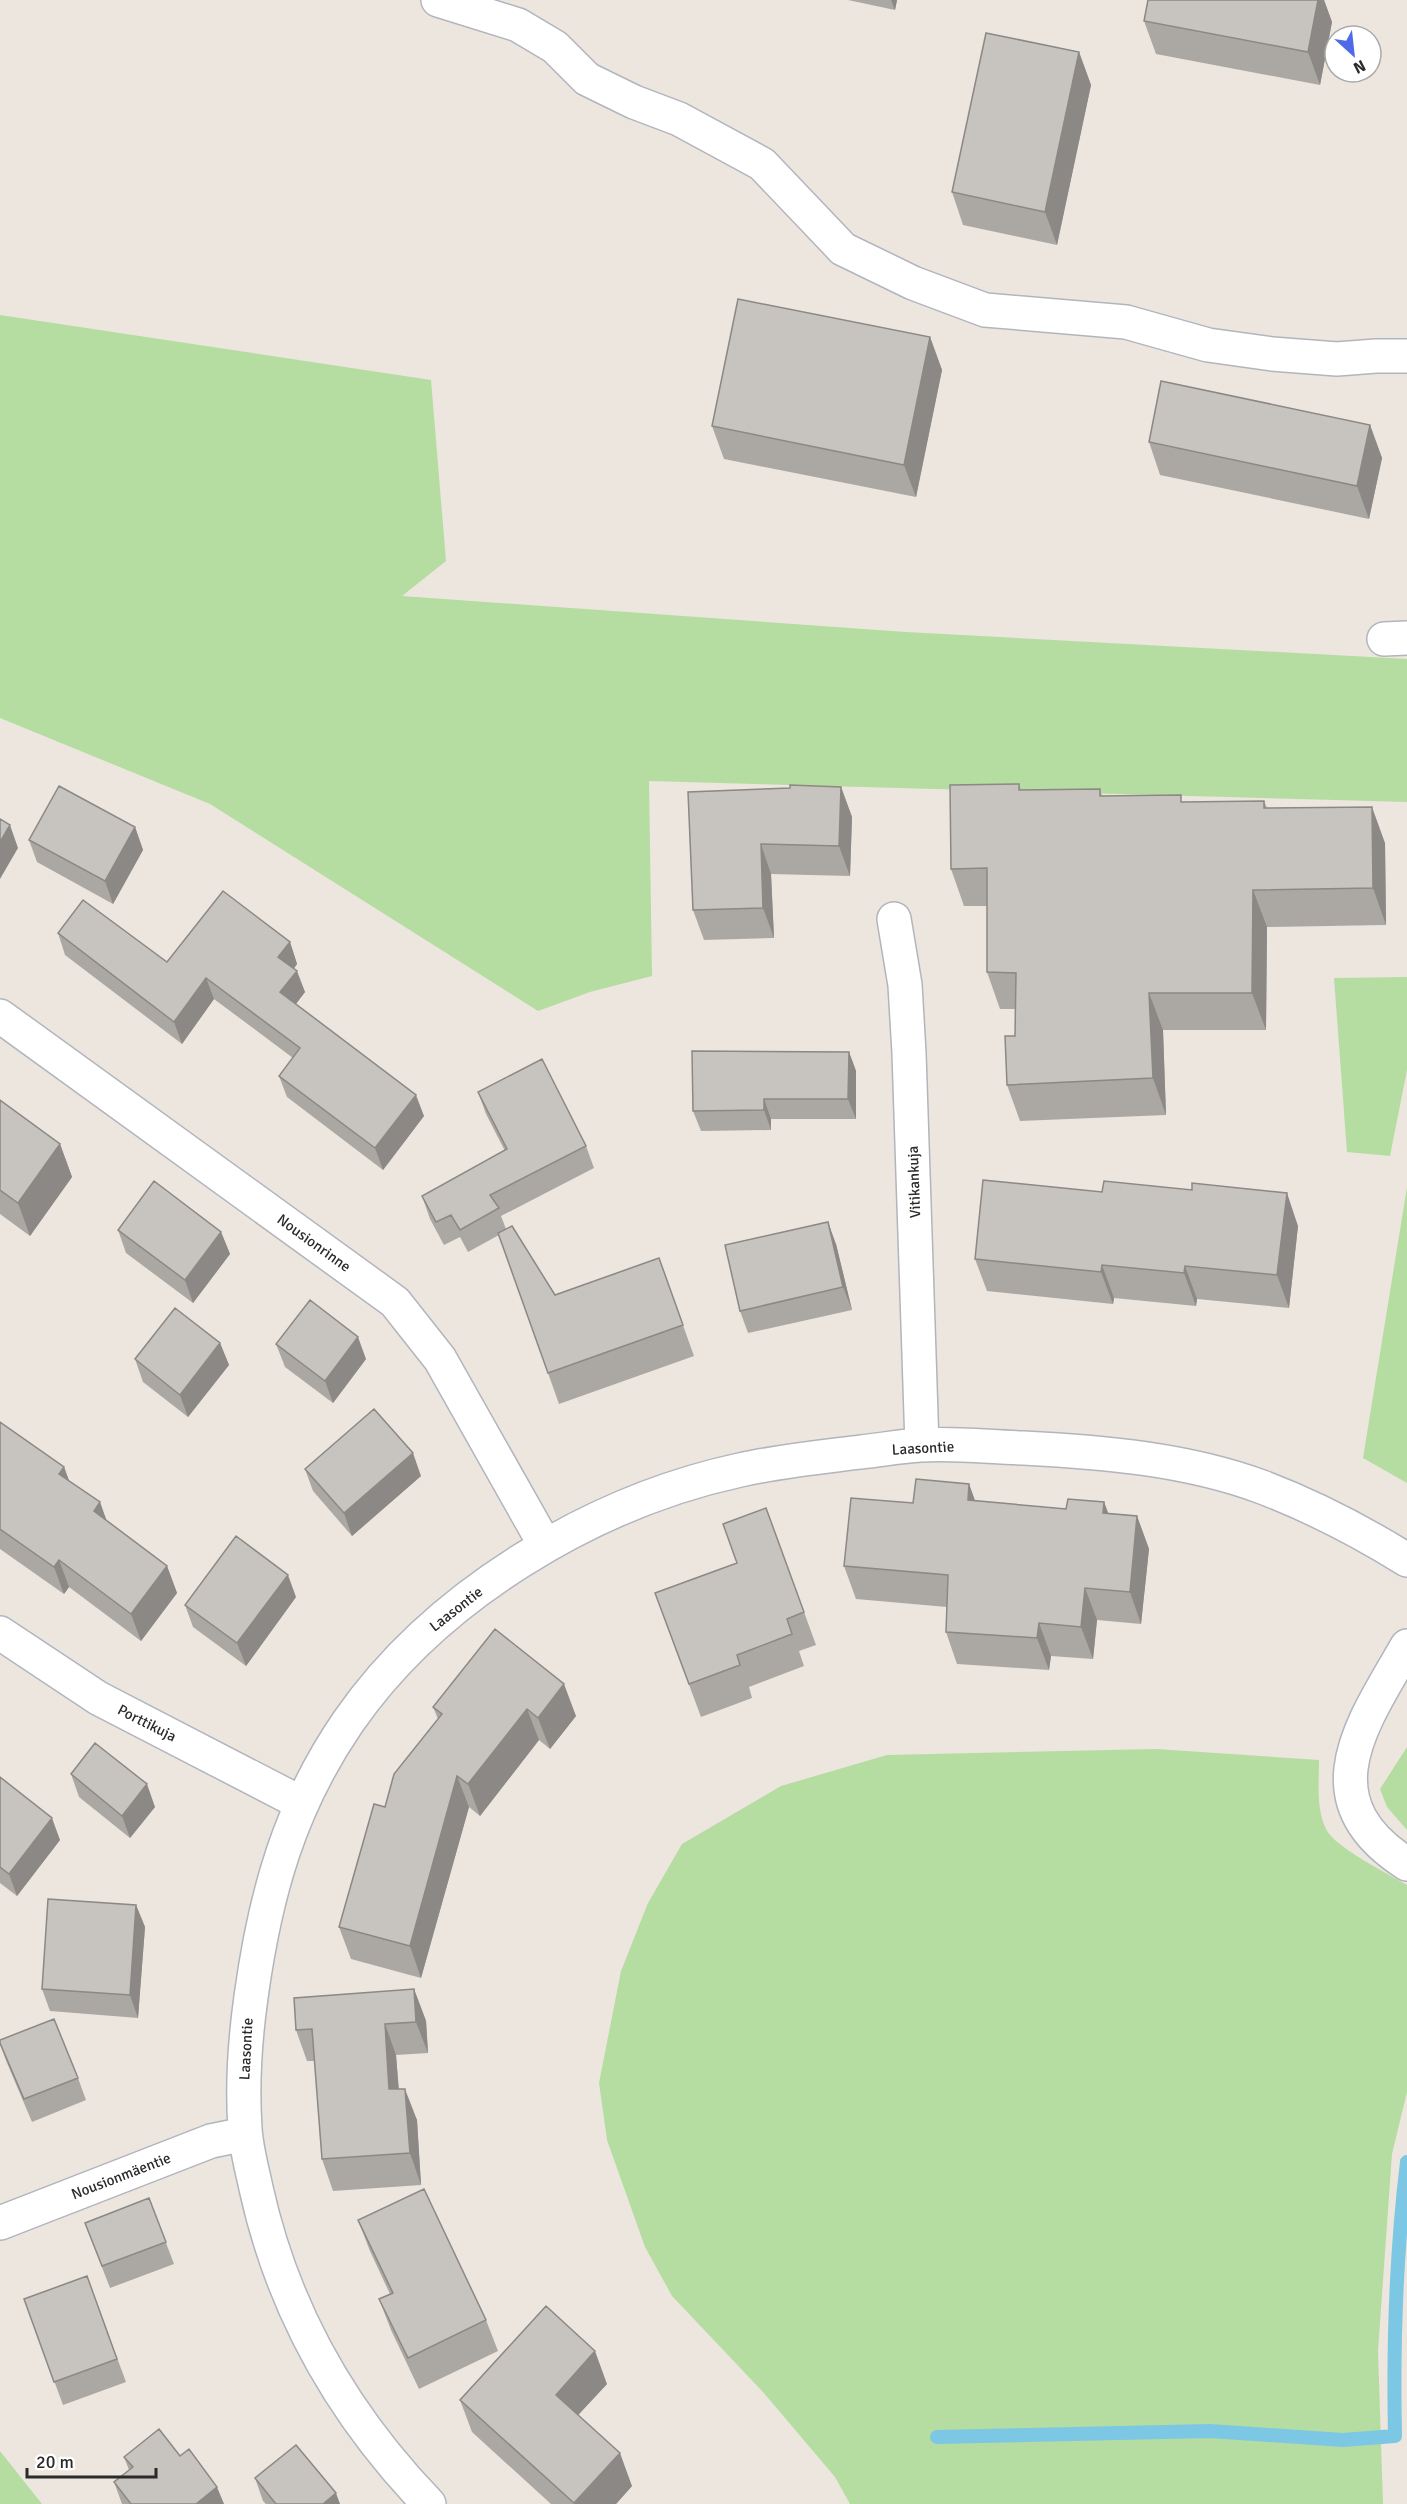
<svg xmlns="http://www.w3.org/2000/svg" width="1407" height="2504" font-family="Signika,sans-serif">
<style>
.green{fill:#b5dda1}
.lines{fill:none;stroke-linecap:round;stroke-linejoin:round}
.stream{stroke:#7cc7e3;stroke-width:14}
.minor-casing{stroke:#b2b5bd;stroke-width:36}
.minor{stroke:#fff;stroke-width:33}
.wall{fill:#aba8a3}
.shaded-wall{fill:#8b8885}
.building{fill:#c7c3be;stroke:#8b8885;stroke-width:1.5}
.labels{text-anchor:middle;stroke-width:5;stroke-linejoin:round;paint-order:stroke}
.street-label{font-size:15px;fill:#2b2b2b;stroke:#fff}
</style>
<rect width="100%" height="100%" fill="#ece6df"/>
<path class="green" d="M 0,315 L 431,380 L 446,561 L 402,596 L 906,632 L 1407,659 L 1407,802 L 649,781 L 652,976 L 590,992 L 538,1011 L 210,804 L 0,718 Z
M 1407,977 L 1407,1070 L 1390,1156 L 1347,1152 L 1334,978 Z
M 1407,1187 L 1407,1483 L 1363,1458 Z
M 1407,1747 L 1407,1830 L 1387,1807 L 1380,1789 Z
M 1156,1749 L 1319,1760 C 1319,1783 1316,1808 1326,1829 C 1334,1847 1389,1874 1407,1885 L 1407,2092 L 1392,2154 L 1378,2351 L 1383,2504 L 850,2504 L 835,2477 L 763,2392 L 672,2296 L 645,2247 L 607,2140 L 599,2083 L 621,1971 L 648,1903 L 682,1844 L 781,1786 L 887,1755 Z
M 0,2451 L 42,2504 L 0,2504 Z"/>
<g class="lines">
<path class="stream" d="M 937,2437 L 1210,2431 L 1343,2440 L 1395,2436 C 1393,2345 1396,2253 1407,2162"/>
<g class="minor-casing">
<path id="minor" d="M 438,0 L 518,25 L 555,47 L 587,79 L 634,102 L 679,119 L 762,164 L 843,249 L 913,283 L 985,310 L 1126,322 L 1208,345 L 1272,354 L 1337,359 L 1376,356 L 1406,356
M 1384,639 L 1407,638
M 894,919 L 905,985 L 909,1053 L 922,1445
M 0,1016 L 395,1302 L 440,1359 L 545,1545
M 0,1633 L 98,1698 L 301,1803
M 1407,1646 C 1362,1724 1306,1800 1407,1864
M 0,2223 L 211,2141 L 245,2134
M 429,2504 C 342,2414 283,2311 256,2188 C 252,2169 246,2148 245,2128 C 242,2085 245,2040 251,1997 C 265,1895 289,1808 348,1722 C 435,1596 592,1502 740,1470 C 780,1461 821,1457 861,1452 C 881,1450 901,1446 921,1445 C 955,1443 989,1447 1023,1448 C 1102,1452 1187,1459 1262,1487 C 1312,1506 1362,1532 1407,1560"/>
</g>
<use href="#minor" class="minor"/>
</g>
<path class="wall" d="M 848,0 L 897,0 L 895,10 Z
M 1148,0 L 1324,0 L 1332,22 L 1320,85 L 1156,54 L 1144,21 Z
M 1079,52 L 1091,85 L 1057,245 L 963,225 L 952,192 Z
M 930,337 L 942,370 L 916,497 L 724,459 L 712,426 Z
M 1370,425 L 1382,458 L 1369,519 L 1160,475 L 1149,442 Z
M 1019,784 L 1021,790 L 1100,789 L 1102,796 L 1183,802 L 1264,801 L 1267,808 L 1385,843 L 1386,925 L 1267,927 L 1266,1030 L 1163,1030 L 1166,1115 L 1020,1121 L 1007,1085 L 1015,1036 L 1016,1009 L 1000,1009 L 987,972 L 987,906 L 964,906 L 951,869 Z
M 841,787 L 852,817 L 850,876 L 771,874 L 774,938 L 704,940 L 693,910 L 688,792 Z
M 135,827 L 143,850 L 113,904 L 37,862 L 29,840 Z
M 58,933 L 167,962 L 290,942 L 297,964 L 294,969 L 305,992 L 296,1004 L 424,1116 L 383,1170 L 287,1097 L 279,1076 L 293,1058 L 214,999 L 182,1044 L 65,955 Z
M 849,1052 L 856,1071 L 856,1119 L 771,1119 L 771,1130 L 701,1131 L 693,1111 Z
M 478,1092 L 586,1146 L 594,1168 L 501,1216 L 506,1229 L 555,1295 L 659,1258 L 694,1356 L 559,1404 L 499,1235 L 468,1252 L 460,1237 L 444,1245 L 430,1219 L 422,1196 L 505,1151 L 486,1114 Z
M 0,1100 L 60,1144 L 72,1177 L 30,1236 L 0,1214 Z
M 1298,1226 L 1289,1308 L 1197,1299 L 1196,1306 L 1114,1298 L 1113,1304 L 987,1291 L 975,1259 Z
M 118,1230 L 221,1232 L 230,1254 L 193,1303 L 126,1253 Z
M 836,1244 L 852,1310 L 748,1333 L 740,1311 Z
M 220,1343 L 229,1365 L 188,1417 L 143,1382 L 135,1359 Z
M 276,1344 L 366,1359 L 333,1403 L 285,1367 Z
M 0,1422 L 64,1467 L 69,1481 L 100,1502 L 106,1521 L 167,1566 L 177,1593 L 141,1641 L 69,1587 L 64,1594 L 0,1549 Z
M 305,1469 L 421,1476 L 352,1536 L 313,1491 Z
M 969,1484 L 975,1501 L 1066,1509 L 1104,1502 L 1108,1513 L 1137,1516 L 1149,1549 L 1141,1624 L 1097,1620 L 1093,1659 L 1051,1656 L 1049,1670 L 957,1664 L 946,1632 L 947,1607 L 856,1599 L 844,1566 L 913,1503 Z
M 655,1593 L 804,1612 L 816,1645 L 799,1651 L 804,1666 L 749,1687 L 752,1698 L 701,1717 Z
M 296,1597 L 246,1666 L 193,1627 L 185,1605 Z
M 495,1629 L 576,1716 L 550,1749 L 539,1740 L 480,1816 L 469,1807 L 421,1978 L 351,1959 L 339,1927 L 385,1807 L 438,1719 L 433,1707 Z
M 71,1774 L 155,1807 L 130,1838 L 79,1797 Z
M 0,1777 L 60,1840 L 17,1896 L 0,1883 Z
M 136,1905 L 145,1927 L 138,2018 L 50,2011 L 42,1989 Z
M 414,1989 L 426,2021 L 428,2053 L 396,2055 L 399,2089 L 417,2120 L 421,2185 L 333,2191 L 322,2159 L 315,2061 L 307,2061 L 296,2030 Z
M 0,2044 L 78,2078 L 86,2100 L 32,2122 L 7,2063 Z
M 149,2198 L 174,2264 L 110,2288 L 85,2223 Z
M 358,2220 L 486,2320 L 498,2351 L 419,2389 L 391,2330 L 379,2299 L 390,2294 L 370,2251 Z
M 87,2276 L 126,2382 L 63,2405 L 24,2299 Z
M 607,2384 L 578,2415 L 632,2486 L 616,2504 L 551,2504 L 472,2432 L 460,2400 Z
M 180,2456 L 224,2504 L 122,2504 L 114,2482 L 129,2470 L 124,2457 Z
M 255,2478 L 340,2504 L 266,2504 L 263,2501 Z"/>
<path class="shaded-wall" d="M 891,0 L 897,0 L 895,10 Z
M 1318,0 L 1324,0 L 1332,22 L 1320,85 L 1308,52 Z
M 1079,52 L 1091,85 L 1057,245 L 1045,212 Z
M 930,337 L 942,370 L 916,497 L 904,465 Z
M 1370,425 L 1382,458 L 1369,519 L 1357,486 Z
M 841,787 L 852,817 L 850,876 L 839,846 Z
M 1372,807 L 1385,843 L 1386,925 L 1373,888 Z
M 10,825 L 18,848 L 0,879 L 0,842 Z
M 135,827 L 143,850 L 113,904 L 105,881 Z
M 761,844 L 771,874 L 774,938 L 763,908 Z
M 1253,890 L 1267,927 L 1266,1030 L 1252,993 Z
M 290,942 L 297,964 L 286,978 L 278,957 Z
M 297,971 L 305,992 L 288,1014 L 280,992 Z
M 206,978 L 214,999 L 182,1044 L 174,1022 Z
M 1149,993 L 1163,1030 L 1166,1115 L 1153,1078 Z
M 849,1052 L 856,1071 L 856,1119 L 848,1099 Z
M 416,1095 L 424,1116 L 383,1170 L 375,1148 Z
M 764,1099 L 771,1119 L 771,1130 L 764,1110 Z
M 60,1144 L 72,1177 L 30,1236 L 18,1203 Z
M 1287,1193 L 1298,1226 L 1289,1308 L 1277,1275 Z
M 828,1222 L 836,1244 L 852,1310 L 843,1287 Z
M 221,1232 L 230,1254 L 193,1303 L 185,1280 Z
M 1102,1265 L 1114,1298 L 1113,1304 L 1101,1272 Z
M 1185,1266 L 1197,1299 L 1196,1306 L 1184,1273 Z
M 358,1337 L 366,1359 L 333,1403 L 325,1381 Z
M 220,1343 L 229,1365 L 188,1417 L 180,1395 Z
M 413,1453 L 421,1476 L 352,1536 L 344,1513 Z
M 64,1467 L 74,1494 L 59,1474 Z
M 969,1484 L 981,1517 L 968,1500 Z
M 100,1502 L 110,1530 L 94,1511 Z
M 1104,1502 L 1116,1534 L 1103,1513 Z
M 1137,1516 L 1149,1549 L 1141,1624 L 1130,1592 Z
M 59,1560 L 69,1587 L 64,1594 L 54,1567 Z
M 167,1566 L 177,1593 L 141,1641 L 131,1614 Z
M 288,1575 L 296,1597 L 246,1666 L 237,1643 Z
M 1085,1588 L 1097,1620 L 1093,1659 L 1081,1627 Z
M 1039,1623 L 1051,1656 L 1049,1670 L 1037,1638 Z
M 564,1684 L 576,1716 L 550,1749 L 538,1718 Z
M 527,1709 L 539,1740 L 480,1816 L 468,1784 Z
M 457,1776 L 469,1807 L 421,1978 L 410,1946 Z
M 147,1784 L 155,1807 L 130,1838 L 122,1816 Z
M 52,1818 L 60,1840 L 17,1896 L 9,1874 Z
M 136,1905 L 145,1927 L 138,2018 L 130,1995 Z
M 414,1989 L 426,2021 L 428,2053 L 416,2022 Z
M 385,2024 L 396,2055 L 401,2121 L 389,2089 Z
M 405,2089 L 417,2120 L 421,2185 L 410,2153 Z
M 595,2351 L 607,2384 L 567,2427 L 556,2395 Z
M 620,2453 L 632,2486 L 616,2504 L 574,2504 Z
M 217,2487 L 224,2504 L 196,2504 Z
M 336,2493 L 340,2504 L 323,2504 Z"/>
<path class="building" d="M 1148,0 L 1318,0 L 1308,52 L 1144,21 Z
M 986,33 L 1079,52 L 1045,212 L 952,192 Z
M 738,299 L 930,337 L 904,465 L 712,426 Z
M 1161,381 L 1370,425 L 1357,486 L 1149,442 Z
M 1019,784 L 1019,790 L 1100,789 L 1100,796 L 1181,795 L 1181,802 L 1264,801 L 1264,808 L 1372,807 L 1373,888 L 1253,890 L 1252,993 L 1149,993 L 1153,1078 L 1007,1085 L 1005,1036 L 1015,1036 L 1016,973 L 987,972 L 987,868 L 951,869 L 950,785 Z
M 790,785 L 841,787 L 839,846 L 761,844 L 763,908 L 693,910 L 688,792 L 790,788 Z
M 59,786 L 135,827 L 105,881 L 29,840 Z
M 0,819 L 10,825 L 0,842 Z
M 223,891 L 290,942 L 278,957 L 297,971 L 280,992 L 416,1095 L 375,1148 L 279,1076 L 300,1048 L 206,978 L 174,1022 L 58,933 L 83,900 L 167,962 Z
M 692,1051 L 849,1052 L 848,1099 L 764,1099 L 764,1110 L 693,1111 Z
M 542,1059 L 586,1146 L 490,1195 L 499,1208 L 460,1230 L 451,1215 L 436,1222 L 422,1196 L 507,1149 L 478,1092 Z
M 0,1100 L 60,1144 L 18,1203 L 0,1190 Z
M 983,1180 L 1102,1192 L 1104,1181 L 1192,1190 L 1192,1183 L 1287,1193 L 1277,1275 L 1185,1266 L 1184,1273 L 1102,1265 L 1101,1272 L 975,1259 Z
M 154,1181 L 221,1232 L 185,1280 L 118,1230 Z
M 828,1222 L 843,1287 L 740,1311 L 725,1245 Z
M 512,1226 L 555,1295 L 659,1258 L 683,1325 L 548,1373 L 498,1233 Z
M 310,1300 L 358,1337 L 325,1381 L 276,1344 Z
M 175,1308 L 220,1343 L 180,1395 L 135,1359 Z
M 374,1409 L 413,1453 L 344,1513 L 305,1469 Z
M 0,1422 L 64,1467 L 59,1474 L 100,1502 L 94,1511 L 167,1566 L 131,1614 L 59,1560 L 54,1567 L 0,1529 Z
M 916,1479 L 969,1484 L 968,1500 L 1066,1509 L 1068,1499 L 1104,1502 L 1103,1513 L 1137,1516 L 1130,1592 L 1085,1588 L 1081,1627 L 1039,1623 L 1037,1638 L 946,1632 L 948,1575 L 844,1566 L 851,1498 L 913,1503 Z
M 766,1508 L 804,1612 L 787,1619 L 792,1634 L 737,1655 L 740,1665 L 689,1684 L 655,1593 L 737,1563 L 723,1524 Z
M 236,1536 L 288,1575 L 237,1643 L 185,1605 Z
M 495,1629 L 564,1684 L 538,1718 L 527,1709 L 468,1784 L 457,1776 L 410,1946 L 339,1927 L 374,1804 L 385,1807 L 394,1774 L 442,1714 L 433,1707 Z
M 95,1743 L 147,1784 L 122,1816 L 71,1774 Z
M 0,1777 L 52,1818 L 9,1874 L 0,1867 Z
M 48,1899 L 136,1905 L 130,1995 L 42,1989 Z
M 414,1989 L 416,2022 L 385,2024 L 389,2089 L 405,2089 L 410,2153 L 322,2159 L 312,2029 L 296,2030 L 294,1998 Z
M 54,2019 L 78,2078 L 24,2099 L 0,2043 L 0,2040 Z
M 424,2189 L 486,2320 L 408,2358 L 379,2299 L 393,2293 L 358,2220 Z
M 149,2198 L 166,2242 L 102,2266 L 85,2223 Z
M 87,2276 L 117,2359 L 54,2382 L 24,2299 Z
M 546,2306 L 595,2351 L 556,2395 L 620,2453 L 574,2503 L 460,2400 Z
M 159,2429 L 180,2456 L 189,2449 L 217,2487 L 196,2504 L 131,2504 L 114,2482 L 133,2467 L 124,2457 Z
M 296,2445 L 336,2493 L 323,2504 L 276,2504 L 255,2478 Z"/>
<g class="labels">
<g class="street-label">
<text transform="translate(914 1182) rotate(-92)" y="5">Vitikankuja</text>
<text transform="translate(314 1243) rotate(36)" y="5">Nousionrinne</text>
<text transform="translate(923 1448) rotate(-3)" y="5">Laasontie</text>
<text transform="translate(456 1609) rotate(-38)" y="5">Laasontie</text>
<text transform="translate(147 1723) rotate(27)" y="5">Porttikuja</text>
<text transform="translate(246 2049) rotate(-87)" y="5">Laasontie</text>
<text transform="translate(121 2176) rotate(-21)" y="5">Nousionmäentie</text>
</g>
</g>
<g transform="translate(1353 54) rotate(153)"><circle r="28" fill="#ffffff" stroke="#aaaaaa" stroke-width="1.5"/>
<path d="M0-4.5L10 22L0 15L-10 22Z" fill="#4f6ae9"/>
<text y="-9" font-size="16" font-weight="bold" text-anchor="middle" fill="#2b2b2b">N</text>
</g>
<path d="M27 2468v9h129v-9" fill="none" stroke="#2b2b2b" stroke-width="3"/>
<text x="36" y="2468" font-size="18" fill="#2b2b2b" stroke="#ffffff" stroke-width="4.5" paint-order="stroke">20 m</text>
</svg>
